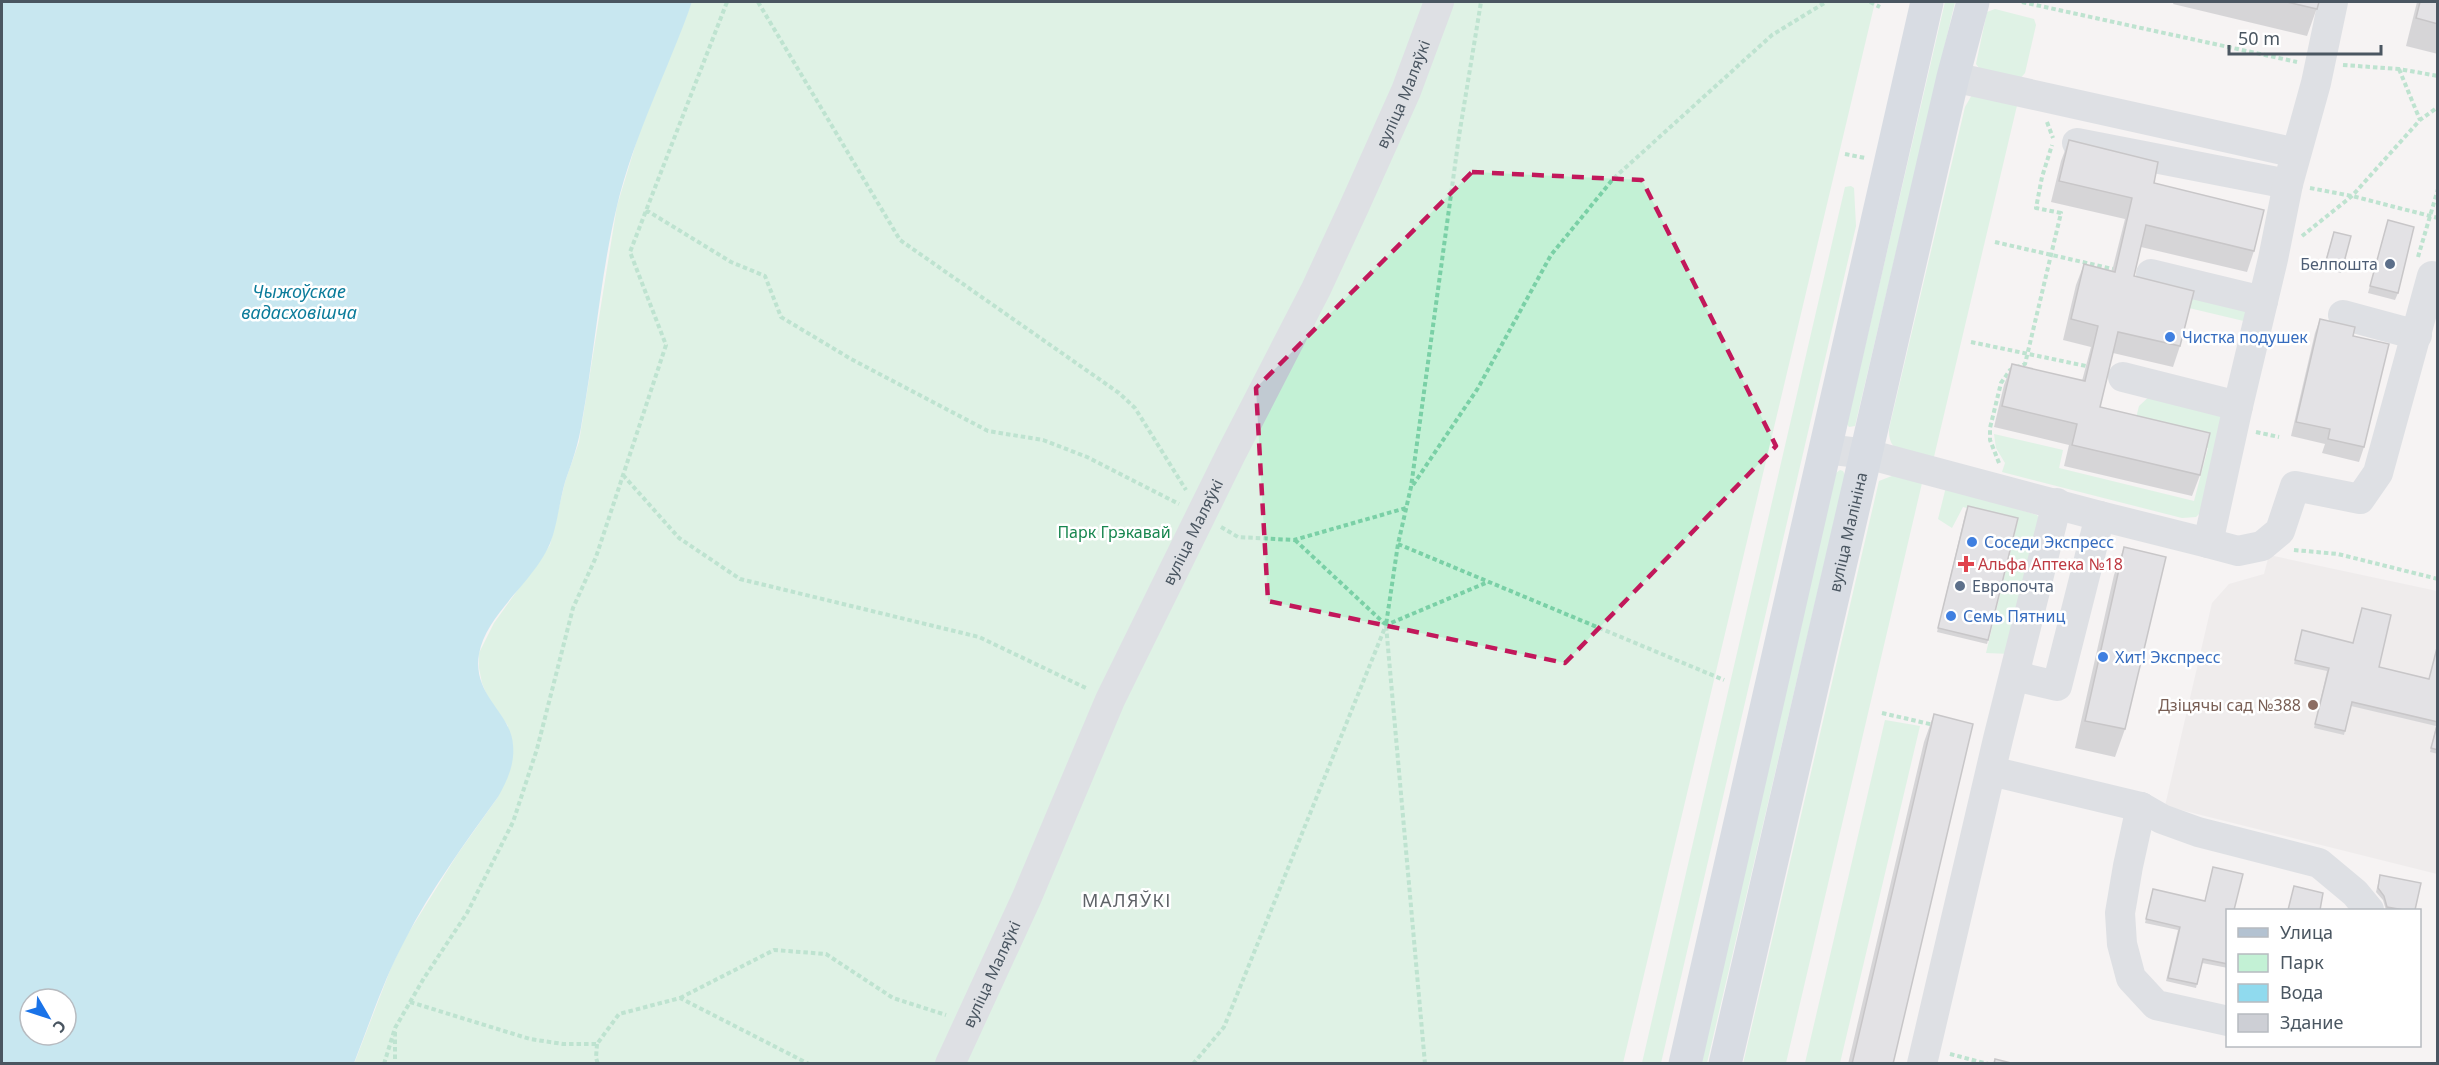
<svg xmlns="http://www.w3.org/2000/svg" width="2439" height="1065" font-family="'Noto Sans',sans-serif">
<style>
.education{fill:#e6e4e5}
.green{fill:#c3f1d5}
.water{fill:#90daee;fill-rule:evenodd}
.lines{fill:none;stroke-linecap:round;stroke-linejoin:round}
.path{stroke:#7ad0a6;stroke-width:4;stroke-dasharray:4.5 3;stroke-linecap:butt}
.minor{stroke:#c1cad2;stroke-width:30}
.major{stroke:#b3c2d1;stroke-width:33}
.wall{fill:#b0b2b7}
.building{fill:#cdcfd5;stroke:#909195;stroke-width:1.5}
.marked{fill:none;stroke:#c2185b;stroke-width:4.5;stroke-dasharray:12 8;stroke-linejoin:round}
.service-dot{fill:#5c6f8a;stroke:#fff;stroke-width:2}
.shop-dot{fill:#3f7fe0;stroke:#fff;stroke-width:2}
.health-dot{fill:#e0444e;stroke:#fff;stroke-width:2}
.education-dot{fill:#8d6e63;stroke:#fff;stroke-width:2}
.labels{text-anchor:middle;stroke-width:5;stroke-linejoin:round;paint-order:stroke}
.street-label{font-size:16px;fill:#4a5661;stroke:#fff}
.service-label{font-size:16px;fill:#4e5e75;stroke:#fff;text-anchor:end}
.shop-label{font-size:16px;fill:#366cbe;stroke:#fff;text-anchor:start}
.park-label{font-size:16px;fill:#17864f;stroke:#fff}
.health-label{font-size:16px;fill:#be3a42;stroke:#fff;text-anchor:start}
.education-label{font-size:16px;fill:#785e54;stroke:#fff;text-anchor:end}
.water-label{font-size:18px;font-style:italic;fill:#0c7c9b;stroke:#fff}
.neighbourhood-label{font-size:18px;letter-spacing:1.5px;fill:#5f6368;stroke:#fff}
</style>
<rect width="100%" height="100%" fill="#f5f3f3"/>
<path class="education" d="M 2269,555 L 2437,591 L 2437,874 L 2165,806 L 2212,603 L 2229,584 L 2264,574 Z"/>
<path class="green" d="M 692,2 L 1875,2 L 1623,1063 L 354,1064 L 391,968 L 404,940 L 457,855 L 498,797 L 508,726 L 488,698 L 482,683 L 479,668 L 479,653 L 494,623 L 550,545 L 565,482 L 579,442 L 617,206 L 640,130 Z
M 1945,2 L 1955,2 L 1855,426 L 1849,427 L 1847,424 Z
M 1995,9 L 2034,19 L 2036,25 L 2025,73 L 2018,81 L 1983,73 L 1976,64 L 1987,12 Z
M 1973,93 L 2019,97 L 1933,461 C 1911,455 1888,456 1889,429 L 1965,107 Z
M 1851,186 L 1854,188 L 1856,226 L 1661,1063 L 1642,1063 L 1845,187 Z
M 2159,289 L 2252,309 L 2248,322 L 2147,298 Z
M 2152,394 L 2225,410 L 2206,507 L 2196,517 L 2182,518 L 2002,472 L 2005,463 L 1996,448 L 1994,434 L 2063,450 L 2059,468 L 2194,501 L 2208,448 L 2133,430 L 2139,406 Z
M 1840,470 L 1843,471 L 1845,475 L 1707,1063 L 1696,1064 L 1836,473 Z
M 1897,474 L 1922,483 L 1786,1063 L 1743,1064 L 1879,481 Z
M 1946,487 L 2037,515 L 2042,522 L 2012,654 L 1986,653 L 2018,520 L 1963,507 L 1952,528 L 1938,519 Z
M 1885,720 L 1920,726 L 1840,1063 L 1805,1063 Z"/>
<path class="water" d="M 2,2 L 692,2 C 668,70 634,135 617,206 C 600,277 595,350 582,421 C 579,443 572,462 565,482 C 560,500 558,518 553,535 C 540,579 487,610 479,654 C 472,696 511,712 513,745 C 515,764 507,781 498,797 C 465,843 431,889 405,940 C 384,979 370,1022 354,1063 L 2,1063 ZM 30,999 L 66,999 L 66,1035 L 30,1035 Z"/>
<g class="lines">
<path class="path" d="M 758,2 L 900,240 L 1119,393 L 1135,408 L 1186,490
M 1870,2 L 1880,7
M 2022,2 L 2297,62
M 2343,65 L 2399,69 L 2438,76
M 2399,69 L 2420,120
M 2047,122 L 2053,138
M 1845,154 L 1865,158
M 2310,188 L 2352,196 L 2438,218
M 646,210 L 731,262 L 765,276 L 781,317 L 851,359 L 988,431 L 1043,440 L 1087,457 L 1179,504
M 2302,236 L 2352,196 L 2420,120 L 2438,107
M 1995,242 L 2113,269
M 2418,257 L 2438,189
M 1971,342 L 2086,366
M 2256,432 L 2279,437
M 1999,463 L 1990,440 L 1990,428 L 2001,383 L 2010,370 L 2025,364 L 2061,213 L 2036,208 L 2042,177 L 2052,145
M 623,475 L 679,538 L 740,579 L 979,637 L 1088,689
M 1413,485 L 1478,388 L 1551,255 L 1613,179 L 1772,35 L 1826,2
M 1221,527 L 1238,537 L 1294,540 L 1406,508
M 1295,540 L 1386,625
M 1398,544 L 1724,680
M 2294,550 L 2338,554 L 2438,579
M 1882,713 L 1934,725
M 680,998 L 774,950 L 826,954 L 893,998 L 946,1015
M 410,1002 L 530,1039 L 563,1044 L 597,1044 L 619,1014 L 680,998 L 809,1064
M 395,1032 L 395,1064
M 597,1044 L 596,1058 L 598,1064
M 1950,1054 L 1988,1064
M 384,1064 L 395,1028 L 424,978 L 467,913 L 513,822 L 537,749 L 573,608 L 596,557 L 666,345 L 630,252 L 727,2
M 1193,1064 L 1224,1027 L 1386,625 L 1488,582
M 1425,1064 L 1386,625 L 1398,544 L 1411,487 L 1459,136 L 1481,2"/>
<g class="minor">
<path d="M 1953,77 L 2296,153"/>
<path d="M 2077,143 L 2288,184"/>
<path d="M 2151,274 L 2263,301"/>
<path d="M 2343,315 L 2417,335"/>
<path d="M 2123,377 L 2238,406"/>
<path d="M 1826,449 L 1867,454 L 2100,516 L 2057,686 L 2015,676"/>
<path d="M 2100,516 L 2208,543 L 2238,406 L 2273,259 L 2288,184 L 2316,83 L 2333,2"/>
<path d="M 2208,543 L 2238,551 L 2262,546 L 2280,531 L 2295,486 L 2360,499 L 2378,473 L 2432,276"/>
<path d="M 1991,771 L 2141,807 L 2162,819 L 2198,832 L 2319,863 L 2355,893 L 2369,910"/>
<path d="M 2141,807 L 2128,866 L 2120,913 L 2122,944 L 2131,978 L 2156,1005 L 2228,1021"/>
<path id="s1" d="M 950,1064 L 1027,897 L 1110,700 L 1231,454 L 1316,289 L 1354,207 L 1406,91 L 1439,2"/>
<path d="M 1922,1064 L 1998,739 L 2057,503"/>
</g>
<g class="major">
<path d="M 1685,1064 L 1927,2"/>
<path id="s2" d="M 1725,1064 L 1953,77 L 1973,2"/>
</g>
</g>
<path class="wall" d="M 2174,2 L 2319,2 L 2307,36 L 2173,4 Z
M 2417,2 L 2438,2 L 2438,54 L 2406,46 Z
M 2069,140 L 2154,183 L 2254,251 L 2247,272 L 2141,247 L 2134,276 L 2180,346 L 2173,367 L 2113,353 L 2100,407 L 2200,475 L 2192,496 L 2064,466 L 2069,445 L 1994,427 L 2004,385 L 2012,364 L 2082,381 L 2091,347 L 2063,340 L 2076,285 L 2084,264 L 2112,271 L 2125,219 L 2051,202 L 2061,161 Z
M 2388,220 L 2398,293 L 2395,300 L 2368,293 Z
M 2334,232 L 2343,266 L 2341,273 L 2323,268 Z
M 2320,319 L 2353,336 L 2364,447 L 2359,462 L 2322,453 L 2325,444 L 2291,436 L 2315,333 Z
M 1966,510 L 1988,640 L 1987,644 L 1937,632 Z
M 2124,547 L 2125,729 L 2115,757 L 2075,748 L 2114,575 Z
M 2302,630 L 2379,667 L 2429,679 L 2438,642 L 2438,754 L 2430,752 L 2436,726 L 2351,706 L 2344,735 L 2314,728 L 2327,671 L 2294,664 Z
M 1934,714 L 1893,1064 L 1848,1064 L 1924,742 Z
M 2380,875 L 2415,910 L 2386,910 L 2383,900 L 2376,892 Z
M 2153,889 L 2228,910 L 2228,968 L 2202,963 L 2196,988 L 2166,981 L 2178,930 L 2145,923 Z"/>
<path class="building" d="M 2287,2 L 2319,2 L 2317,9 Z
M 2420,2 L 2438,2 L 2438,24 L 2416,18 Z
M 2069,140 L 2158,162 L 2154,183 L 2264,210 L 2254,251 L 2146,225 L 2134,276 L 2194,291 L 2180,346 L 2118,332 L 2100,407 L 2210,433 L 2200,475 L 2072,445 L 2077,424 L 2002,406 L 2012,364 L 2085,381 L 2098,326 L 2071,319 L 2084,264 L 2115,272 L 2132,198 L 2059,181 Z
M 2388,220 L 2414,227 L 2398,293 L 2370,286 Z
M 2334,232 L 2351,236 L 2343,266 L 2326,261 Z
M 2320,319 L 2355,327 L 2353,336 L 2389,344 L 2364,447 L 2328,439 L 2330,429 L 2296,422 Z
M 1968,506 L 2018,518 L 1988,640 L 1938,628 Z
M 2124,547 L 2166,557 L 2125,729 L 2085,721 Z
M 2362,608 L 2391,615 L 2379,667 L 2429,679 L 2438,644 L 2438,722 L 2352,702 L 2345,731 L 2315,724 L 2329,668 L 2295,660 L 2302,630 L 2353,643 Z
M 1934,714 L 1973,724 L 1893,1064 L 1852,1064 Z
M 2438,722 L 2438,750 L 2431,748 Z
M 2213,867 L 2243,874 L 2234,910 L 2228,910 L 2228,964 L 2203,959 L 2197,984 L 2168,978 L 2180,927 L 2146,919 L 2153,889 L 2205,901 Z
M 2380,875 L 2421,883 L 2415,910 L 2404,910 L 2387,907 L 2384,896 L 2378,888 Z
M 2294,886 L 2323,893 L 2320,910 L 2288,910 Z
M 1995,1059 L 2015,1064 L 1994,1064 Z"/>
<path d="M0 0H2439V1065H0ZM 1472,172 L 1642,180 L 1776,446 L 1565,663 L 1268,601 L 1256,388 Z" fill="#f5f3f3" fill-opacity=".55" fill-rule="evenodd"/>
<path class="marked" d="M 1472,172 L 1642,180 L 1776,446 L 1565,663 L 1268,601 L 1256,388 Z"/>
<g class="service-dot">
<circle cx="2390" cy="264" r="6"/>
<circle cx="1960" cy="586" r="6"/>
</g>
<g class="shop-dot">
<circle cx="2170" cy="337" r="6"/>
<circle cx="1972" cy="542" r="6"/>
<circle cx="1951" cy="616" r="6"/>
<circle cx="2103" cy="657" r="6"/>
</g>
<path class="health-dot" d="M1963 555h6v6h6v6h-6v6h-6v-6h-6v-6h6z"/>
<circle class="education-dot" cx="2313" cy="705" r="6"/>
<g class="labels">
<g class="street-label">
<text dy="6" stroke="none"><textPath href="#s1" startOffset="1071">вуліца Маляўкі</textPath></text>
<text dy="6" stroke="none"><textPath href="#s1" startOffset="585">вуліца Маляўкі</textPath></text>
<text dy="6" stroke="none"><textPath href="#s2" startOffset="546">вуліца Малініна</textPath></text>
<text dy="6" stroke="none"><textPath href="#s1" startOffset="99">вуліца Маляўкі</textPath></text>
</g>
<g class="service-label">
<text x="2378" y="270">Белпошта</text>
<text x="1972" y="592" text-anchor="start">Европочта</text>
</g>
<g class="shop-label">
<text x="2182" y="343">Чистка подушек</text>
<text x="1984" y="548">Соседи Экспресс</text>
<text x="1963" y="622">Семь Пятниц</text>
<text x="2115" y="663">Хит! Экспресс</text>
</g>
<g class="park-label">
<text x="1114" y="538">Парк Грэкавай</text>
</g>
<g class="health-label">
<text x="1978" y="570">Альфа Аптека №18</text>
</g>
<g class="education-label">
<text x="2301" y="711">Дзіцячы сад №388</text>
</g>
<g class="water-label">
<text x="299" y="298">Чыжоўскае<tspan x="299" dy="21">вадасховішча</tspan></text>
</g>
<g class="neighbourhood-label">
<text x="1127" y="907">МАЛЯЎКІ</text>
</g>
</g>
<rect width="2439" height="1065" fill="none" stroke="#4a5661" stroke-width="6"/>
<rect x="2226" y="909" width="195" height="138" fill="#ffffff" stroke="#b7bbc0" stroke-width="1.5"/>
<rect x="2238" y="928" width="30" height="9" fill="#b3c2d1" stroke="#b7bbc0" stroke-width="1.5"/>
<text x="2280" y="939" font-size="18" fill="#4a5661">Улица</text>
<rect x="2238" y="954" width="30" height="18" fill="#c3f1d5" stroke="#b7bbc0" stroke-width="1.5"/>
<text x="2280" y="969" font-size="18" fill="#4a5661">Парк</text>
<rect x="2238" y="984" width="30" height="18" fill="#90daee" stroke="#b7bbc0" stroke-width="1.5"/>
<text x="2280" y="999" font-size="18" fill="#4a5661">Вода</text>
<rect x="2238" y="1014" width="30" height="18" fill="#cdcfd5" stroke="#b7bbc0" stroke-width="1.5"/>
<text x="2280" y="1029" font-size="18" fill="#4a5661">Здание</text>
<g transform="translate(48 1017) rotate(129)"><circle r="28" fill="#ffffff" stroke="#b7bbc0" stroke-width="1.5"/>
<path d="M0-4.5L10 22L0 15L-10 22Z" fill="#1a73e8"/>
<text y="-9" font-size="16" font-weight="bold" text-anchor="middle" fill="#4a5661">С</text>
</g>
<path d="M2229 45v9h152v-9" fill="none" stroke="#4a5661" stroke-width="3"/>
<text x="2238" y="45" font-size="18" fill="#4a5661" stroke="#ffffff" stroke-width="4.5" paint-order="stroke">50 m</text>
</svg>
